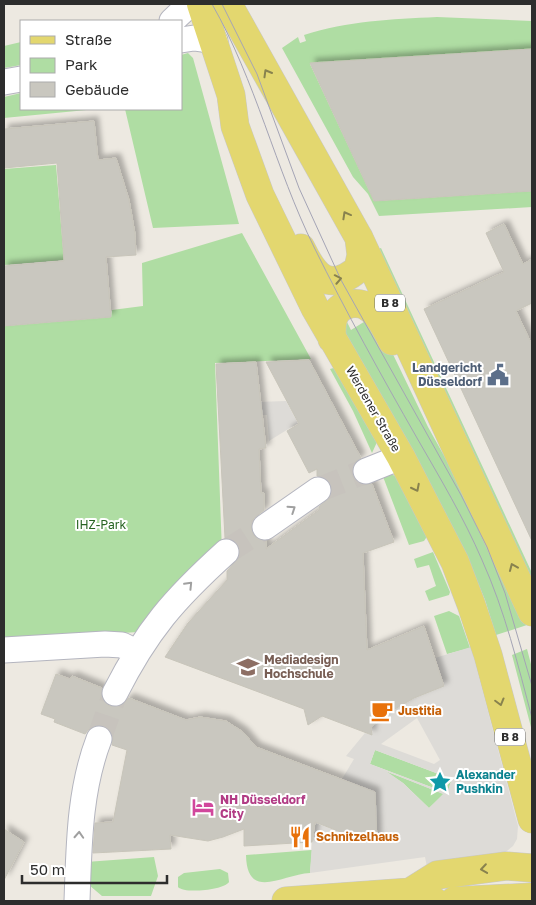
<svg xmlns="http://www.w3.org/2000/svg" width="536" height="905" font-family="'Golos Text',sans-serif">
<style>
.green{fill:#afdda3}
.plaza{fill:#dddbd7;fill-rule:evenodd}
.building{fill:#c9c7bf;stroke:#c8c5ba;filter:url(#shadow)}
.lines{fill:none;stroke-linecap:round;stroke-linejoin:round}
.minor-tunnel{stroke:#c7c3bd;stroke-width:25;stroke-dasharray:25 12;stroke-linecap:butt}
.minor-casing{stroke:#b4b5bf;stroke-width:27}
.major-casing{stroke:#c8c8c8;stroke-width:29}
.minor{stroke:#fff;stroke-width:25}
.major{stroke:#e3d76f;stroke-width:28}
.tram{stroke:#a4a4b5;stroke-width:1}
.oneway{stroke:#88824e}
.oneway2{stroke:#a0a0a0}
.labels{text-anchor:middle;stroke-width:4;stroke-linejoin:round;paint-order:stroke}
.shield{fill:#fff;stroke:#6c6c6c;stroke-width:1}
.shield-label{font-size:11px;font-weight:bold;fill:#2d2d2d}
.service-label{font-size:12px;font-weight:bold;fill:#4e5e75;stroke:#fff;text-anchor:end}
.street-label{font-size:12px;fill:#2d2d2d;stroke:#fff}
.park-label{font-size:12px;fill:#286423;stroke:#fff}
.education-label{font-size:12px;font-weight:bold;fill:#785e54;stroke:#fff;text-anchor:start}
.food-label{font-size:12px;font-weight:bold;fill:#c56008;stroke:#fff;text-anchor:start}
.culture-label{font-size:12px;font-weight:bold;fill:#0d838f;stroke:#fff;text-anchor:start}
.hotel-label{font-size:12px;font-weight:bold;fill:#b23c85;stroke:#fff;text-anchor:start}
</style>
<defs>
<filter id="shadow"><feDropShadow dx="4.5" dy="-4.5" stdDeviation="2.5" flood-color="#0004"/></filter>
</defs>
<rect width="100%" height="100%" fill="#ede9e1"/>
<path class="green" d="M 437,17 L 532,21 L 532,49 L 310,64 L 374,201 L 532,191 L 532,207 L 379,216 L 368,194 L 353,177 L 282,48 L 298,37 L 300,43 L 306,41 L 304,35 C 348,21 391,19 437,17 Z
M 21,42 L 21,65 L 4,68 L 4,46 Z
M 188,53 L 193,58 L 239,224 L 153,228 L 125,109 L 181,109 L 181,55 Z
M 21,93 L 21,109 L 97,109 L 4,118 L 4,97 Z
M 56,165 L 64,260 L 4,265 L 4,169 Z
M 242,233 L 311,359 L 215,363 L 222,552 L 138,632 L 4,640 L 4,326 L 111,317 L 112,310 L 143,306 L 142,263 Z
M 381,248 L 532,573 L 532,587 L 375,250 Z
M 346,320 L 351,330 L 367,320 L 388,344 L 428,427 L 471,504 L 527,625 L 496,635 L 485,600 L 466,554 L 342,327 Z
M 337,367 L 377,442 L 372,453 L 353,411 L 330,369 Z
M 386,473 L 396,476 L 428,535 L 424,541 L 409,545 L 382,474 Z
M 433,552 L 450,592 L 449,595 L 429,601 L 425,591 L 436,586 L 429,565 L 417,568 L 414,559 Z
M 449,611 L 459,616 L 470,648 L 447,654 L 434,616 Z
M 527,649 L 532,668 L 532,731 L 512,655 Z
M 375,750 L 452,779 L 447,793 L 370,764 Z
M 385,771 L 444,794 L 429,808 L 403,783 Z
M 312,850 L 310,873 C 283,874 247,902 246,855 Z
M 154,857 L 158,876 L 151,896 L 102,896 L 89,885 L 86,862 Z
M 220,869 L 228,873 L 229,882 C 224,890 184,894 178,887 L 178,877 L 184,873 Z"/>
<path class="plaza" d="M 286,401 L 298,423 L 269,441 L 267,415 L 259,415 L 258,402 Z
M 471,647 L 518,826 L 517,839 L 513,846 L 502,855 L 427,867 L 425,857 L 310,873 L 312,842 L 316,823 L 356,838 L 357,835 L 377,842 L 374,792 L 342,779 L 354,759 L 346,756 L 365,733 L 372,735 L 371,727 L 393,710 L 414,698 L 444,686 L 435,658 ZM 417,718 L 440,760 L 434,764 L 381,744 ZM 375,750 L 452,779 L 447,793 L 370,764 ZM 386,771 L 443,794 L 429,808 L 403,783 Z"/>
<path class="building" d="M 532,49 L 532,191 L 374,201 L 310,63 Z
M 94,121 L 98,160 L 116,158 L 129,200 L 135,234 L 136,255 L 106,257 L 111,317 L 4,326 L 4,266 L 64,261 L 57,163 L 4,168 L 4,129 Z
M 504,224 L 523,264 L 532,259 L 532,303 L 516,311 L 532,345 L 532,541 L 424,309 L 504,272 L 486,233 Z
M 309,360 L 361,458 L 355,462 L 352,468 L 353,477 L 363,485 L 372,484 L 394,542 L 363,553 L 367,650 L 424,626 L 444,686 L 414,698 L 393,710 L 371,727 L 372,735 L 322,716 L 308,725 L 304,709 L 165,657 L 188,623 L 227,580 L 227,571 L 240,556 L 237,543 L 225,538 L 216,364 L 256,362 L 266,448 L 259,449 L 261,493 L 264,493 L 264,510 L 252,520 L 251,528 L 254,536 L 266,541 L 266,549 L 319,510 L 319,507 L 331,496 L 330,482 L 324,477 L 317,476 L 317,469 L 309,473 L 287,431 L 299,424 L 266,362 Z
M 56,674 L 70,679 L 72,676 L 102,688 L 103,700 L 109,706 L 122,705 L 129,698 L 186,720 L 200,717 L 226,721 L 243,732 L 256,747 L 375,792 L 377,842 L 357,834 L 356,838 L 315,822 L 312,842 L 244,846 L 244,829 L 223,837 L 208,841 L 170,835 L 171,849 L 93,853 L 95,823 L 113,822 L 127,750 L 112,745 L 113,736 L 104,726 L 96,725 L 89,729 L 85,734 L 54,722 L 55,719 L 41,714 Z
M 4,829 L 24,842 L 4,880 Z"/>
<g class="lines">
<path class="minor-tunnel" d="M 318,490 L 366,471
M 226,552 L 265,527
M 99,739 L 115,693"/>
<g class="minor-casing">
<path id="minor" d="M 172,21 L 190,4
M 181,40 L 194,38 L 215,41
M 4,82 L 21,79
M 366,471 L 401,457
M 265,527 L 318,490
M 4,650 L 105,644 L 122,645 L 136,652
M 115,693 C 147,630 174,599 226,552
M 77,901 C 79,847 79,791 99,739"/>
</g>
<g class="major-casing">
<path id="major" d="M 201,4 L 231,95 L 235,126 L 260,195 L 315,308 L 401,457 L 455,562 L 471,604 L 488,655 L 532,819
M 228,4 L 359,238 L 532,612
M 301,248 C 314,275 328,294 358,269 L 361,255 L 359,238
M 332,339 C 331,323 332,308 350,304 C 357,303 364,304 369,308 C 380,315 386,329 392,341
M 410,892 L 437,875 L 506,866 L 532,868
M 286,901 L 410,892 L 434,901
M 454,901 L 532,897"/>
</g>
<use href="#minor" class="minor"/>
<use href="#major" class="major"/>
<path class="tram" d="M 212,4 C 256,81 275,168 314,247 C 346,312 381,375 417,438 C 440,478 464,518 482,560 C 505,611 518,665 532,718
M 222,4 L 257,74 L 299,188 L 341,280 L 461,495 L 487,547 L 505,593 L 532,686"/>
</g>
<defs><path id="oneway-chevron" d="M-2-3.5L2.5 0L-2 3.5" fill="none" stroke-width="1.6" stroke-linecap="round" stroke-linejoin="round" transform="scale(1.25)"/></defs>
<g class="oneway">
<use href="#oneway-chevron" transform="translate(267 73) rotate(-120)"/>
<use href="#oneway-chevron" transform="translate(346 215) rotate(-119)"/>
<use href="#oneway-chevron" transform="translate(338 279) rotate(-11)"/>
<use href="#oneway-chevron" transform="translate(416 488) rotate(63)"/>
<use href="#oneway-chevron" transform="translate(513 567) rotate(-113)"/>
<use href="#oneway-chevron" transform="translate(500 702) rotate(75)"/>
<use href="#oneway-chevron" transform="translate(484 869) rotate(172)"/>
</g>
<g class="oneway2">
<use href="#oneway-chevron" transform="translate(292 509) rotate(-34)"/>
<use href="#oneway-chevron" transform="translate(189 585) rotate(-46)"/>
<use href="#oneway-chevron" transform="translate(79 835) rotate(-87)"/>
</g>
<defs>
<g id="civic-bare" transform="scale(1.725)"><path d="M-.6-6.5H3V-4.5H.6V-3L4-1V1h2V6H-6V1h2V-1L-.6-3ZM-1.2 2.5V6h2.4V2.5Z" fill="#5c6f8a" stroke="#fff" stroke-width="2.5" paint-order="stroke"/></g>
<g id="university-bare" transform="scale(1.725)"><path d="M0-5L7-2L0 1L-7-2ZM-4 1L0 2.5L4 1V4Q0 6-4 4Z" fill="#8d6e63" stroke="#fff" stroke-width="2.5" paint-order="stroke"/></g>
<g id="cafe-bare" transform="scale(1.725)"><path d="M-5.5-4.5H6V0H3Q3 3.5 0 3.5H-2.5Q-5.5 3.5-5.5 0ZM3-3.2v2h1.7v-2ZM-6 4.5H4V6H-6Z" fill="#e8710a" stroke="#fff" stroke-width="2.5" paint-order="stroke"/></g>
<g id="sight-bare" transform="scale(1.725)"><path d="M0-6L1.8-2.2L6-1.7L2.9 1.2L3.7 5.4L0 3.3L-3.7 5.4L-2.9 1.2L-6-1.7L-1.8-2.2Z" fill="#0f9aa8" stroke="#fff" stroke-width="2.5" paint-order="stroke"/></g>
<g id="hotel-bare" transform="scale(1.725)"><path d="M-6-4.5h1.5V1H6V5H4.5V3h-9V5H-6ZM-4 0a1.8 1.8 0 1 1 3.6 0ZM.5 0V-2.5h3Q6-2.5 6 0Z" fill="#d1479c" stroke="#fff" stroke-width="2.5" paint-order="stroke"/></g>
<g id="restaurant-bare" transform="scale(1.725)"><path d="M-5-6h1v4h1v-4h1v4h1v-4h1v5L-1.5 .5V6h-2V.5L-5-1ZM5-6V6H3V1.5H1.5Q1.5-4 5-6Z" fill="#e8710a" stroke="#fff" stroke-width="2.5" paint-order="stroke"/></g>
</defs>
<g fill-rule="evenodd">
<use href="#civic-bare" x="498" y="375"/>
<use href="#university-bare" x="248" y="667"/>
<use href="#cafe-bare" x="382" y="711"/>
<use href="#sight-bare" x="440" y="782"/>
<use href="#hotel-bare" x="203" y="807"/>
<use href="#restaurant-bare" x="300" y="837"/>
</g>
<g class="labels">
<g class="shield">
<rect x="375" y="294.5" width="30" height="17" rx="4"/>
<rect x="495" y="728.5" width="30" height="17" rx="4"/>
</g>
<g class="shield-label">
<text x="390" y="307">B 8</text>
<text x="510" y="741">B 8</text>
</g>
<g class="service-label">
<text x="482" y="372">Landgericht<tspan x="482" dy="14">Düsseldorf</tspan></text>
</g>
<g class="street-label">
<text transform="translate(373 409) rotate(60)" y="4">Werdener Straße</text>
</g>
<g class="park-label">
<text x="101" y="529">IHZ-Park</text>
</g>
<g class="education-label">
<text x="264" y="664">Mediadesign<tspan x="264" dy="14">Hochschule</tspan></text>
</g>
<g class="food-label">
<text x="398" y="715">Justitia</text>
<text x="316" y="841">Schnitzelhaus</text>
</g>
<g class="culture-label">
<text x="456" y="779">Alexander<tspan x="456" dy="14">Pushkin</tspan></text>
</g>
<g class="hotel-label">
<text x="220" y="804">NH Düsseldorf<tspan x="220" dy="14">City</tspan></text>
</g>
</g>
<rect width="536" height="905" fill="none" stroke="#2d2d2d" stroke-width="10"/>
<rect x="20" y="20" width="162" height="90" fill="#ffffff" stroke="#ababab"/>
<rect x="30" y="36" width="25" height="8" fill="#e3d76f" stroke="#ababab"/>
<text x="65" y="45" font-size="15" fill="#2d2d2d">Straße</text>
<rect x="30" y="58" width="25" height="15" fill="#afdda3" stroke="#ababab"/>
<text x="65" y="70" font-size="15" fill="#2d2d2d">Park</text>
<rect x="30" y="82" width="25" height="15" fill="#c9c7bf" stroke="#ababab"/>
<text x="65" y="95" font-size="15" fill="#2d2d2d">Gebäude</text>
<path d="M22 875v8h145v-8" fill="none" stroke="#2d2d2d" stroke-width="2.5"/>
<text x="30" y="875" font-size="15" fill="#2d2d2d" stroke="#ffffff" stroke-width="4" paint-order="stroke">50 m</text>
</svg>
